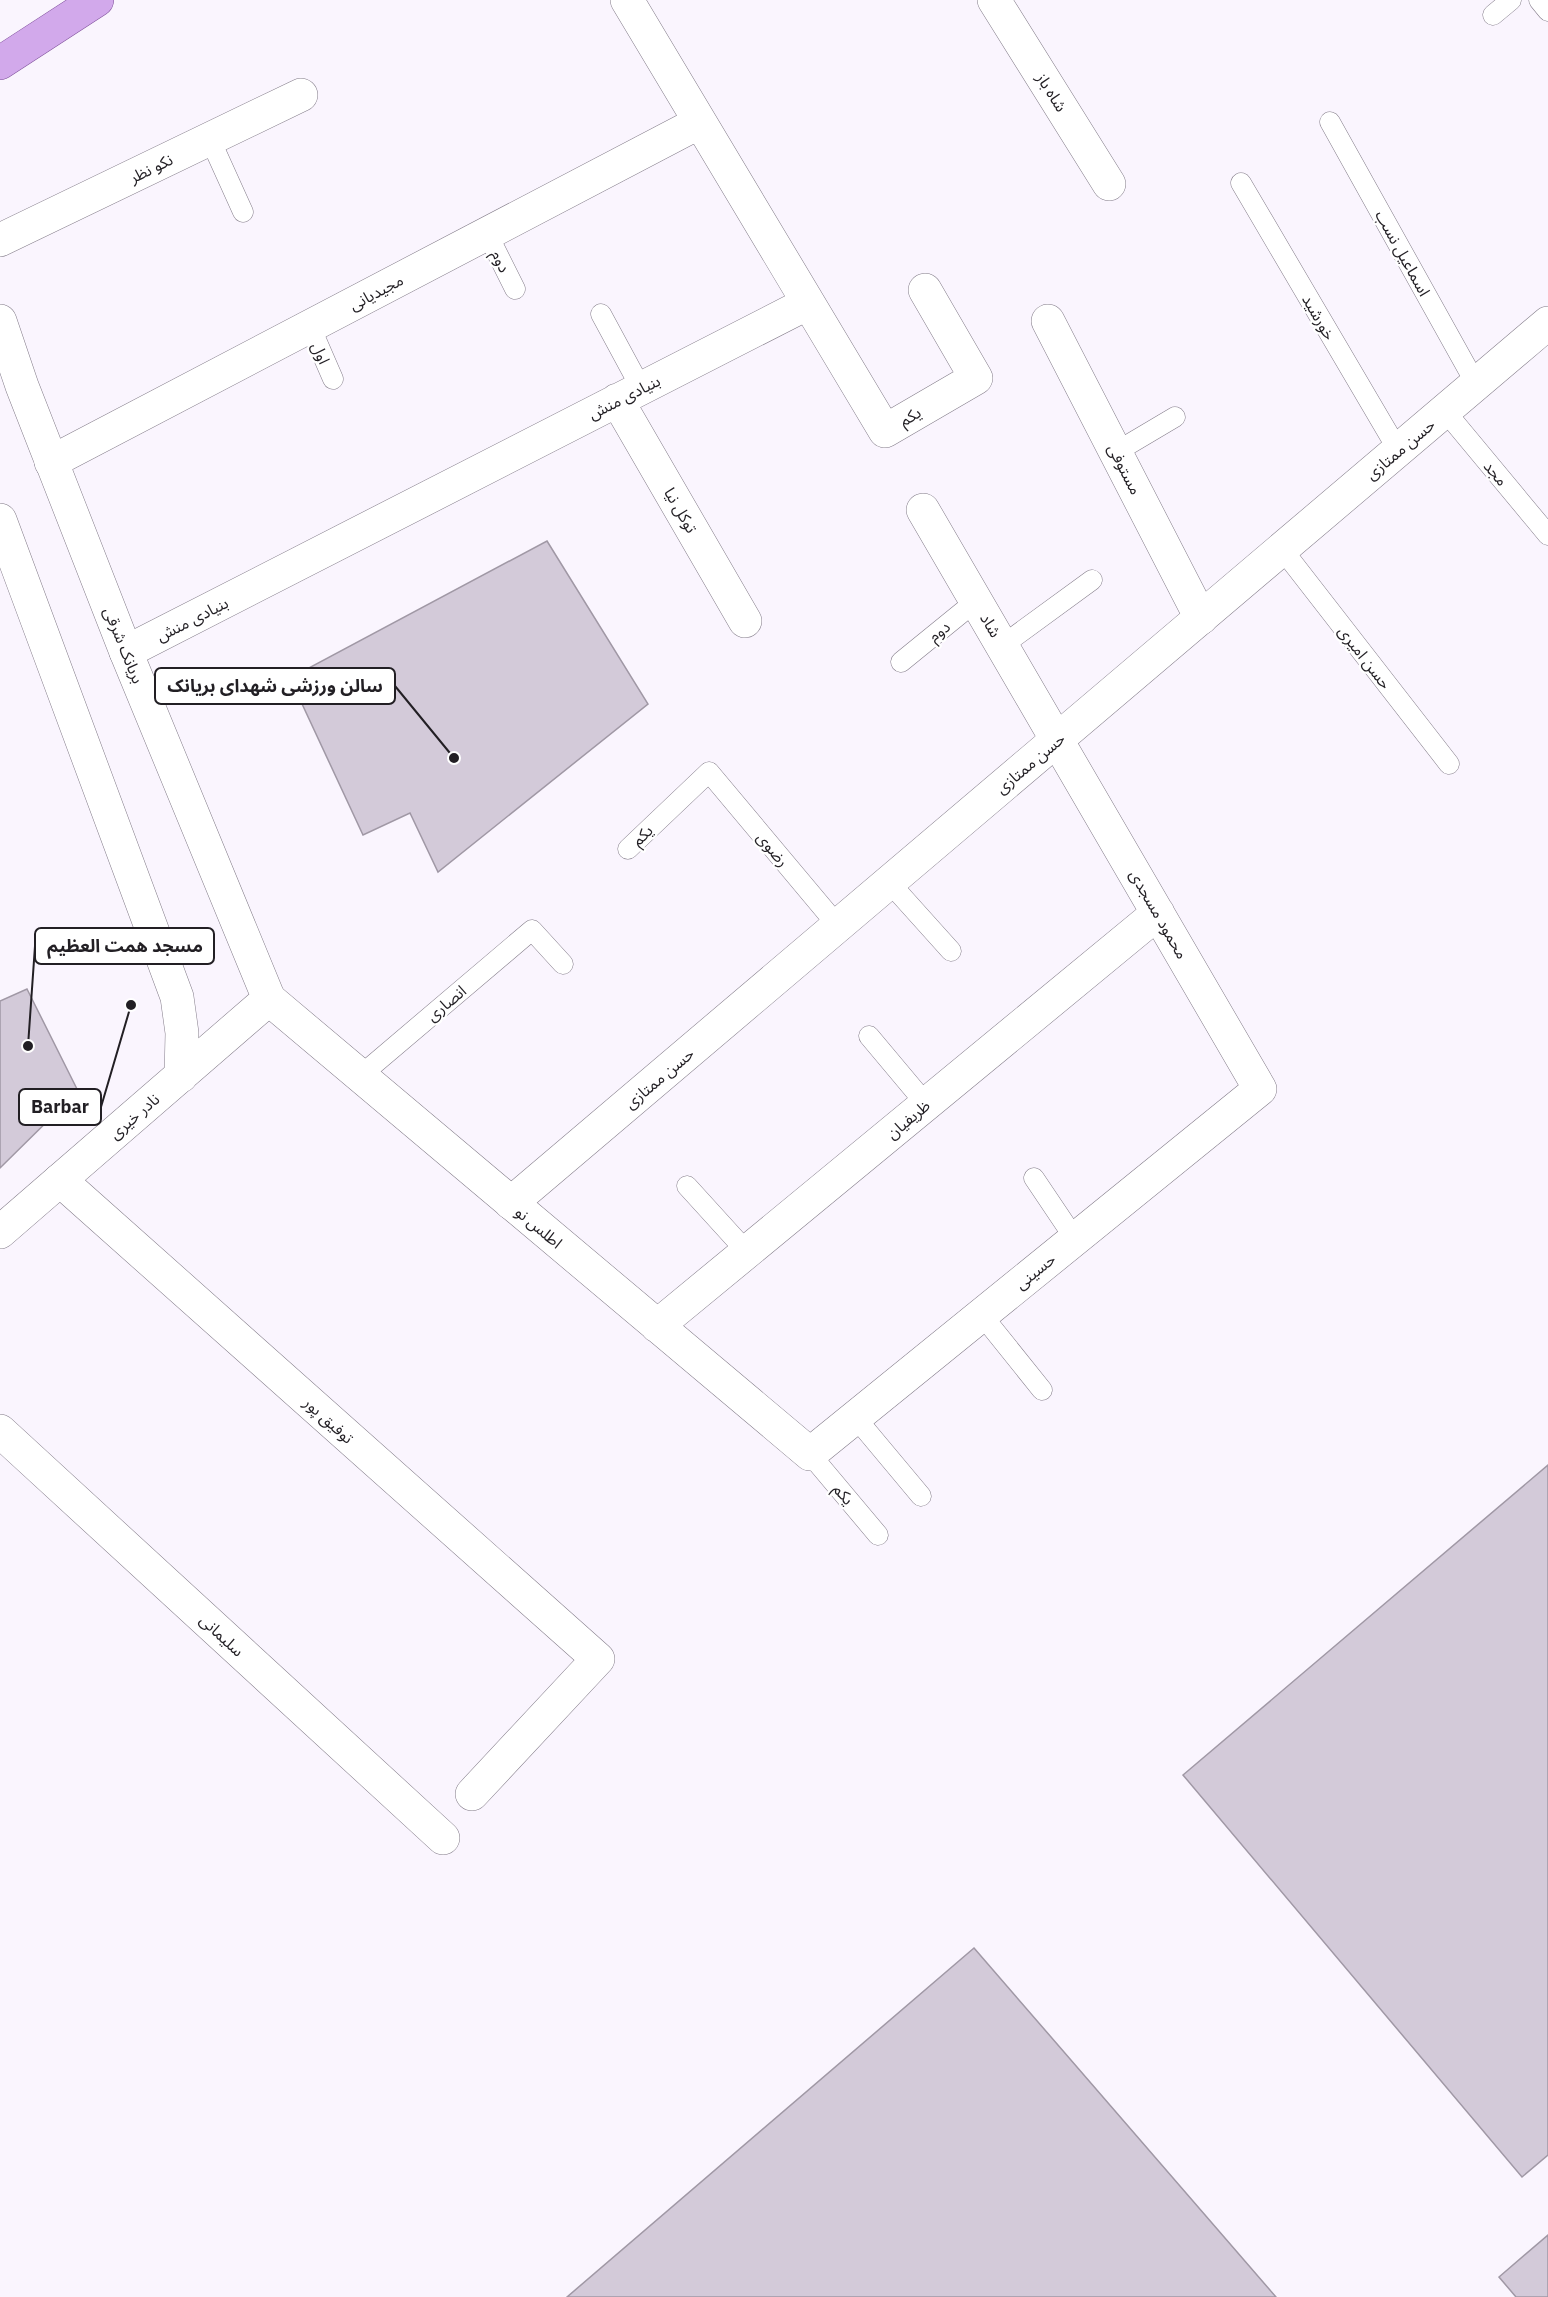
<svg xmlns="http://www.w3.org/2000/svg" width="1548" height="2297" font-family="'IBM Plex Sans','Noto Sans Arabic',sans-serif">
<style>
.building{fill:#d3cad9;stroke:#a098a5;stroke-width:1.5}
.lines{fill:none;stroke-linecap:round;stroke-linejoin:round}
.lane-casing{stroke:#837c89;stroke-width:21}
.street-casing{stroke:#837c89;stroke-width:34}
.secondary-casing{stroke:#837c89;stroke-width:34}
.primary-casing{stroke:#81539c;stroke-width:34}
.lane{stroke:#fff;stroke-width:20}
.street{stroke:#fff;stroke-width:33}
.secondary{stroke:#fff;stroke-width:33}
.primary{stroke:#d2a9eb;stroke-width:33}
.labels{text-anchor:middle;stroke-width:4.5;stroke-linejoin:round;paint-order:stroke}
.street-label{font-size:16px;fill:#221f24;stroke:#fff}
.leader{fill:none;stroke:#221f24;stroke-width:2}
.callout-dot{fill:#221f24;stroke:#fff;stroke-width:2}
.callout{fill:#fff;stroke:#221f24;stroke-width:2}
.callout-label{font-size:18px;text-anchor:middle;font-weight:bold;fill:#221f24}
</style>
<rect width="100%" height="100%" fill="#faf5fe"/>
<path class="building" d="M 547,541 L 648,704 L 438,872 L 410,813 L 363,835 L 290,678 Z
M 27,989 L 78,1091 L 0,1168 L 0,1001 Z
M 1548,1465 L 1548,2155 L 1522,2177 L 1183,1775 Z
M 974,1948 L 1276,2297 L 567,2297 Z
M 1548,2235 L 1548,2297 L 1516,2297 L 1499,2277 Z"/>
<g class="lines">
<g class="lane-casing">
<path id="lane" d="M 1539,0 L 1548,11
M 1493,15 L 1511,0
M 1330,122 L 1476,384
M 210,139 L 243,212
M 1241,183 L 1398,450
M 487,233 L 515,289
M 601,314 L 641,388
M 310,326 L 333,379
M 1445,411 L 1548,535
M 1116,452 L 1175,417
M 1282,549 L 1449,764
M 1003,645 L 1092,580
M 901,662 L 976,601
M 628,849 L 709,772 L 838,926
M 889,882 L 951,951
M 869,1036 L 926,1104
M 360,1076 L 532,930 L 563,964
M 1034,1178 L 1075,1239
M 687,1186 L 747,1252
M 981,1314 L 1042,1390
M 855,1417 L 921,1496
M 810,1454 L 878,1535"/>
</g>
<g class="street-casing">
<path id="street" d="M 627,0 L 885,431 L 976,378 L 925,290
M 994,0 L 1109,184
M 0,240 L 301,95
M 1048,321 L 1201,618
M 617,400 L 745,621
M 51,462 L 700,122
M 126,652 L 808,303
M 269,999 L 810,1454 L 1260,1089 L 923,510
M 60,1180 L 598,1659 L 472,1794
M 657,1326 L 1158,913
M 0,1431 L 443,1838"/>
</g>
<g class="secondary-casing">
<path id="secondary" d="M 0,321 L 22,386 L 126,652 L 269,999 L 0,1232
M 0,520 L 177,997 L 182,1033 L 181,1076
M 511,1203 L 1548,323"/>
</g>
<g class="primary-casing">
<path id="primary" d="M 0,63 L 97,0"/>
</g>
<use href="#lane" class="lane"/>
<use href="#street" class="street"/>
<use href="#secondary" class="secondary"/>
<use href="#primary" class="primary"/>
</g>
<g class="labels">
<g class="street-label">
<text transform="translate(1052 92) rotate(58)" y="6">شاه باز</text>
<text transform="translate(151 168) rotate(-26)" y="6">نکو نظر</text>
<text transform="translate(1403 253) rotate(61)" y="6">اسماعیل نسب</text>
<text transform="translate(501 261) rotate(64)" y="6">دوم</text>
<text transform="translate(376 292) rotate(-28)" y="6">مجیدیانی</text>
<text transform="translate(1319 317) rotate(60)" y="6">خورشید</text>
<text transform="translate(321 353) rotate(66)" y="6">اول</text>
<text transform="translate(624 397) rotate(-27)" y="6">بنیادی منش</text>
<text transform="translate(910 416) rotate(-30)" y="6">یکم</text>
<text transform="translate(1400 449) rotate(-40)" y="6">حسن ممتازی</text>
<text transform="translate(1125 469) rotate(63)" y="6">مستوفی</text>
<text transform="translate(1496 473) rotate(50)" y="6">مجد</text>
<text transform="translate(681 510) rotate(60)" y="6">توکل نیا</text>
<text transform="translate(192 619) rotate(-27)" y="6">بنیادی منش</text>
<text transform="translate(991 625) rotate(59)" y="6">شاد</text>
<text transform="translate(939 631) rotate(-39)" y="6">دوم</text>
<text transform="translate(124 645) rotate(68)" y="6">بریانک شرقی</text>
<text transform="translate(1365 657) rotate(52)" y="6">حسن امیری</text>
<text transform="translate(1030 763) rotate(-40)" y="6">حسن ممتازی</text>
<text transform="translate(642 835) rotate(-44)" y="6">یکم</text>
<text transform="translate(773 849) rotate(50)" y="6">رضوی</text>
<text transform="translate(1159 914) rotate(60)" y="6">محمود مسجدی</text>
<text transform="translate(446 1003) rotate(-40)" y="6">انصاری</text>
<text transform="translate(659 1078) rotate(-40)" y="6">حسن ممتازی</text>
<text transform="translate(134 1116) rotate(-41)" y="6">نادر خیری</text>
<text transform="translate(908 1119) rotate(-40)" y="6">ظریفیان</text>
<text transform="translate(539 1227) rotate(40)" y="6">اطلس نو</text>
<text transform="translate(1035 1271) rotate(-39)" y="6">حسینی</text>
<text transform="translate(329 1420) rotate(42)" y="6">توفیق پور</text>
<text transform="translate(844 1494) rotate(50)" y="6">یکم</text>
<text transform="translate(222 1635) rotate(43)" y="6">سلیمانی</text>
</g>
</g>
<path class="leader" d="M454 758L395 686M28 1046L35 946M131 1005L101 1107"/>
<g class="callout-dot">
<circle cx="454" cy="758" r="6"/>
<circle cx="28" cy="1046" r="6"/>
<circle cx="131" cy="1005" r="6"/>
</g>
<g class="callout">
<rect x="155" y="668" width="240" height="36" rx="6"/>
<rect x="35" y="928" width="179" height="36" rx="6"/>
<rect x="19" y="1089" width="82" height="36" rx="6"/>
</g>
<g class="callout-label">
<text x="275" y="692">سالن ورزشی شهدای بریانک</text>
<text x="125" y="952">مسجد همت العظیم</text>
<text x="60" y="1113">Barbar</text>
</g>
</svg>
